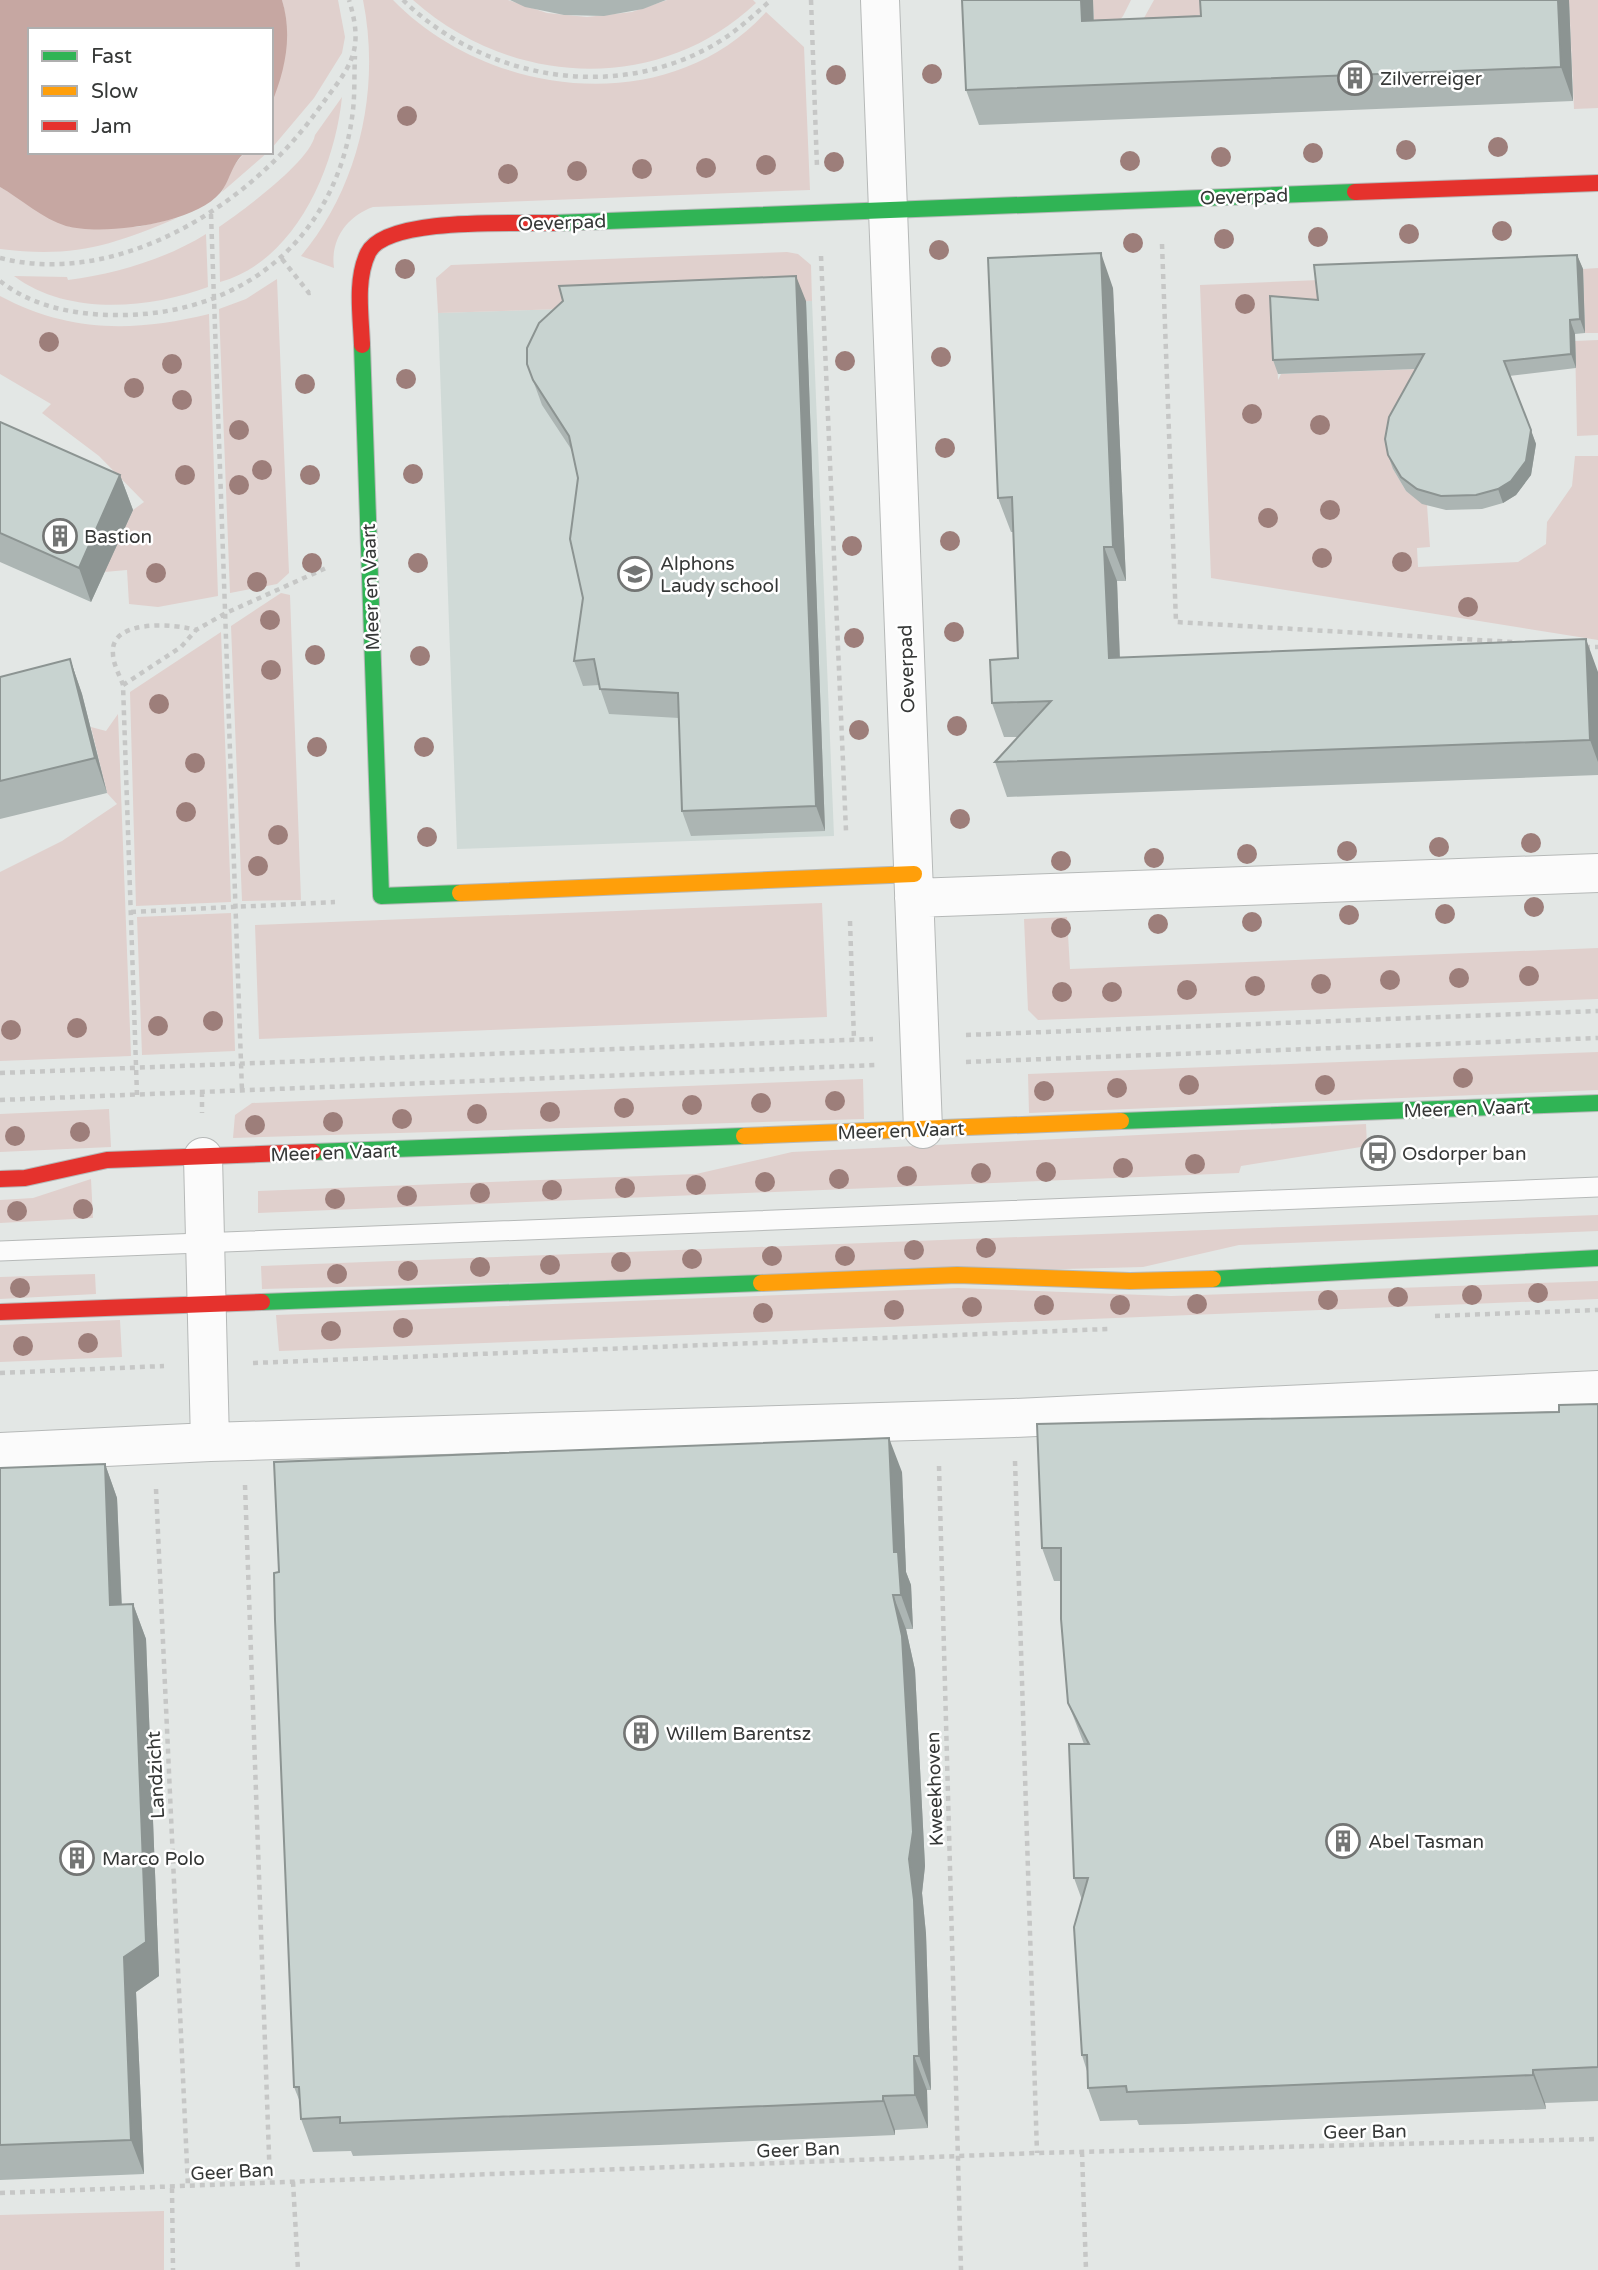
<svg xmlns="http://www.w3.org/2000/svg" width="1598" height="2270" font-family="'Varela Round',sans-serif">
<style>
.built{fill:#d0dad7}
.green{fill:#e0d0cd}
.water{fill:#c6a7a2}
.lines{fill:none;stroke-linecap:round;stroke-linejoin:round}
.lane-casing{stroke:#b6b9b8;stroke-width:21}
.street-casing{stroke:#b6b9b8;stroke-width:40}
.fast-casing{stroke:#b6b9b8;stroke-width:18}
.slow-casing{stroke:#b6b9b8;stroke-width:18}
.jam-casing{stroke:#b6b9b8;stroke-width:18}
.path{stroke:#c6c7c6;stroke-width:4.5;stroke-dasharray:5 5;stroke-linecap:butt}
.lane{stroke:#fbfbfb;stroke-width:19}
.street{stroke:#fbfbfb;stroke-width:38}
.fast{stroke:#30b455;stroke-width:16}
.slow{stroke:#ff9f0a;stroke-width:16}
.jam{stroke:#e5322d;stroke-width:16}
.tree{fill:#9d7e7a}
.wall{fill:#acb5b3}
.shaded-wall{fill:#8c9492}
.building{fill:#c8d3d0;stroke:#8c9492;stroke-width:2}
.labels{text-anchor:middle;stroke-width:5;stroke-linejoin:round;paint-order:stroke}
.poi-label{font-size:19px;fill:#363837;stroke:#fff;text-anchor:start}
.street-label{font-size:19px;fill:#363837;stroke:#fff}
</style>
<rect width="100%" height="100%" fill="#e3e7e5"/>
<path class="built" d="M 812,301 L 834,836 L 457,849 L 438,313 Z"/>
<path class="green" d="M 282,0 L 338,0 L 345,37 L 342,53 L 314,98 L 271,149 C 271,135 269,118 271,104 C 280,62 294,46 282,0 Z
M 363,0 L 393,0 C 488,98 668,120 766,12 L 804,47 L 810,190 L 373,207 C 347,216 330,240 334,268 L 301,256 C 359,187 381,89 363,0 Z
M 413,0 L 508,0 L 547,13 L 587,17 L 632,12 L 667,0 L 753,0 L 756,3 C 659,95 510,87 413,0 Z
M 1093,0 L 1131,0 L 1123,16 L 1107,36 L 1094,37 Z
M 1154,0 L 1209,0 L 1211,49 L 1125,52 Z
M 1569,0 L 1598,0 L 1598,108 L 1574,109 Z
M 342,97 C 335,167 296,261 220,282 L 219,227 C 242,211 310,162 315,135 Z
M 245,152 L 268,152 L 222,192 L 232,168 Z
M 0,187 L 70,227 L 137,227 L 177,218 C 111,246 73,258 0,249 Z
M 206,234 L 208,287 C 149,309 67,316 14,276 L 67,277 L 68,280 C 115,274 166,259 206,234 Z
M 787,252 L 798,254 L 811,265 L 812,301 L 438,313 L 436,278 L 451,265 Z
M 1598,268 L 1598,333 L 1585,333 L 1583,269 Z
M 277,279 L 289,573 L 277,584 L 230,593 L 219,309 L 246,299 Z
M 1320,280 L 1320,316 L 1275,311 L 1278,380 L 1281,374 L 1447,368 L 1393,469 L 1406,491 L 1427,505 L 1430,547 L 1417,548 L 1418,567 L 1518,562 L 1546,544 L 1547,522 L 1572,486 L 1575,456 L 1598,456 L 1598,640 L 1211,578 L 1200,285 Z
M 0,296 C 69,333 135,332 209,314 L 218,596 L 158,607 L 129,604 L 127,570 L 104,572 L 133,510 L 144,502 L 99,456 L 42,413 L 51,404 L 0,374 Z
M 1598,340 L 1598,435 L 1577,436 L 1575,341 Z
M 281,593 L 290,595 L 301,900 L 242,901 L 231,626 Z
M 221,632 L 231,902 L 136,906 L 130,692 Z
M 118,714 L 131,1056 L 0,1061 L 0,872 L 62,841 L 117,804 L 107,793 L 91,727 L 106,731 Z
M 822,903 L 827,1017 L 259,1039 L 255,925 Z
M 231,913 L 235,1051 L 142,1055 L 137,917 Z
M 1067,917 L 1070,969 L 1598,948 L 1598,999 L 1038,1020 L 1028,1010 L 1024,919 Z
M 1598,1052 L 1598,1090 L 1029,1113 L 1028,1074 Z
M 863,1079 L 864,1119 L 233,1138 L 235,1115 L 252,1103 Z
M 109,1109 L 111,1147 L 0,1152 L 0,1114 Z
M 1366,1124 L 1367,1146 L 1241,1166 L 1239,1173 L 258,1213 L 258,1191 L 696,1174 L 792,1152 Z
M 91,1179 L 93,1218 L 0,1223 L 0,1200 L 33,1198 Z
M 1598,1215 L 1598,1231 L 1239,1245 L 1143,1267 L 262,1289 L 261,1266 Z
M 95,1274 L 96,1294 L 0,1299 L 0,1277 Z
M 1598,1281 L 1598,1299 L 279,1351 L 276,1315 L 958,1288 L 1171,1296 Z
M 120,1320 L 122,1357 L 0,1362 L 0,1325 Z
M 164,2211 L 164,2270 L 0,2270 L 0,2215 Z"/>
<path class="water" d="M 0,0 L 282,0 C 293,36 285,71 271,105 L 271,30 L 30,30 L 30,152 L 245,152 C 230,166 230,182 220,193 C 194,224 103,236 66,226 C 43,219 21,199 0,187 Z"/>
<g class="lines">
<g class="lane-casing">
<path id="lane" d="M 0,1251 L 1598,1187"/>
</g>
<g class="street-casing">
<path id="street" d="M 880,0 L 923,1129
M 914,898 L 1598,873
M 203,1157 L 210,1442
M 0,1452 L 210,1442 L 1014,1418 L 1598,1390"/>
</g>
<g class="fast-casing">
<path id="fast" d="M 555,223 L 1355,192
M 362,345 L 381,896 L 460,893
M 1121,1121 L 1598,1103
M 313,1152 L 744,1136
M 1213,1279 L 1598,1258
M 262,1302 L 761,1283"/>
</g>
<g class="slow-casing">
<path id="slow" d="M 460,893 L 914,874
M 744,1136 L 1121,1121
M 761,1283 L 957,1275 L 1130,1281 L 1213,1279"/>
</g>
<g class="jam-casing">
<path id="jam" d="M 1355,192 L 1598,183
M 362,345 C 361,316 355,280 368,253 C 386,216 517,224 555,223
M 0,1179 L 25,1178 L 107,1160 L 313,1152
M 0,1312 L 262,1302"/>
</g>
<path class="path" d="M 403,0 C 485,80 616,103 717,43 C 737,31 754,15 771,0
M 811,0 L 817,167
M 211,214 L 242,1091
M 1162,244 L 1176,622 L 1513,642
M 821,256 L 846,831
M 0,258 C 119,288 250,205 317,111 C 348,68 366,55 349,0
M 282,259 L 309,293 L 314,292
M 0,281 C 35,309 83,316 126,315 C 249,312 339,233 353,110 C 355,92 354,74 355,56
M 1585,647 L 1598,647
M 123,685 L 181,647 L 196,630 L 226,613 L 326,568
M 131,912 L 335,902
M 850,921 L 854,1040
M 966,1035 L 1598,1011
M 966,1062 L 1598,1038
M 0,1073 L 873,1039
M 202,1092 L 202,1113
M 137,1095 L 123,685 C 120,676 113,664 113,654 C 109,618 176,624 196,630
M 0,1100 L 877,1065
M 1435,1316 L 1598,1310
M 253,1363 L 1108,1329
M 0,1373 L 164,1366
M 1015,1461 L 1037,2153
M 939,1466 L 961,2270
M 245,1485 L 270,2183
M 156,1489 L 188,2187
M 1082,2152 L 1086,2270
M 293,2182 L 298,2270
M 172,2188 L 173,2270
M 0,2193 L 1037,2153 L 1598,2139"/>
<use href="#lane" class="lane"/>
<use href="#street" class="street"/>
<use href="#fast" class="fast"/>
<use href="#slow" class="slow"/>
<use href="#jam" class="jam"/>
</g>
<g class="tree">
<circle cx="932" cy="74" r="10"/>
<circle cx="836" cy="75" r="10"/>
<circle cx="407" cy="116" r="10"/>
<circle cx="1498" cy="147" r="10"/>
<circle cx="1406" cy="150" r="10"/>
<circle cx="1313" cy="153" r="10"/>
<circle cx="1221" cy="157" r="10"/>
<circle cx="1130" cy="161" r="10"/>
<circle cx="834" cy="162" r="10"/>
<circle cx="766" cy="165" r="10"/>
<circle cx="706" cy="168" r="10"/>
<circle cx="642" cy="169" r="10"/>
<circle cx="577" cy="171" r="10"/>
<circle cx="508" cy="174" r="10"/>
<circle cx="1502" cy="231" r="10"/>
<circle cx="1409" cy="234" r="10"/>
<circle cx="1318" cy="237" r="10"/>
<circle cx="1224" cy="239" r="10"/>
<circle cx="1133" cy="243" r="10"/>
<circle cx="939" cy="250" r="10"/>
<circle cx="405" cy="269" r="10"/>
<circle cx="1245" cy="304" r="10"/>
<circle cx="49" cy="342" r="10"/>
<circle cx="941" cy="357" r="10"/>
<circle cx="845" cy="361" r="10"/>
<circle cx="172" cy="364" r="10"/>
<circle cx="406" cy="379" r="10"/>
<circle cx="305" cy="384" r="10"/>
<circle cx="134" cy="388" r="10"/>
<circle cx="182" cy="400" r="10"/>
<circle cx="1252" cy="414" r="10"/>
<circle cx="1320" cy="425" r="10"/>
<circle cx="239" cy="430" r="10"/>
<circle cx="945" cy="448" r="10"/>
<circle cx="262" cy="470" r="10"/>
<circle cx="413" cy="474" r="10"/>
<circle cx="185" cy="475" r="10"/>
<circle cx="310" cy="475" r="10"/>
<circle cx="239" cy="485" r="10"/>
<circle cx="1330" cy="510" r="10"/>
<circle cx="1268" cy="518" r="10"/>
<circle cx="950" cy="541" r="10"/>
<circle cx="852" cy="546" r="10"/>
<circle cx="1322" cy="558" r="10"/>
<circle cx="1402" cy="562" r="10"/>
<circle cx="312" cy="563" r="10"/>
<circle cx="418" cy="563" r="10"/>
<circle cx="156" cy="573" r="10"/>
<circle cx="257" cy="582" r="10"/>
<circle cx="1468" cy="607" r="10"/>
<circle cx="270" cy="620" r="10"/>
<circle cx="954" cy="632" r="10"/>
<circle cx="854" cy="638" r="10"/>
<circle cx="315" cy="655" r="10"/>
<circle cx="420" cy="656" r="10"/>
<circle cx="271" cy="670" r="10"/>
<circle cx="159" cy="704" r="10"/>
<circle cx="957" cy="726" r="10"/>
<circle cx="859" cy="730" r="10"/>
<circle cx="317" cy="747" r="10"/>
<circle cx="424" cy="747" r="10"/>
<circle cx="195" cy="763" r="10"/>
<circle cx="186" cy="812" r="10"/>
<circle cx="960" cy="819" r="10"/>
<circle cx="278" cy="835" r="10"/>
<circle cx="427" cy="837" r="10"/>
<circle cx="1531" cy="843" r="10"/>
<circle cx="1439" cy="847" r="10"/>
<circle cx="1347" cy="851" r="10"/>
<circle cx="1247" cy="854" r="10"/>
<circle cx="1154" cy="858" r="10"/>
<circle cx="1061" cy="861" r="10"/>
<circle cx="258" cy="866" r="10"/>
<circle cx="1534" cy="907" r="10"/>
<circle cx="1445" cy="914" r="10"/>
<circle cx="1349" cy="915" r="10"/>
<circle cx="1252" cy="922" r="10"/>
<circle cx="1158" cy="924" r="10"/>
<circle cx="1061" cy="928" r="10"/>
<circle cx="1529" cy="976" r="10"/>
<circle cx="1459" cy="978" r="10"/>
<circle cx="1390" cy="980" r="10"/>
<circle cx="1321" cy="984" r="10"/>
<circle cx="1255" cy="986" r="10"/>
<circle cx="1187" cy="990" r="10"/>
<circle cx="1062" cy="992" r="10"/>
<circle cx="1112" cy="992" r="10"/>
<circle cx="213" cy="1021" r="10"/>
<circle cx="158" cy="1026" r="10"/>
<circle cx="77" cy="1028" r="10"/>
<circle cx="11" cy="1030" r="10"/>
<circle cx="1463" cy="1078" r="10"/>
<circle cx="1189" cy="1085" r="10"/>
<circle cx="1325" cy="1085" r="10"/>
<circle cx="1117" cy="1088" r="10"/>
<circle cx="1044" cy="1091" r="10"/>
<circle cx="835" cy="1101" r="10"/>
<circle cx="761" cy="1103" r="10"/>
<circle cx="692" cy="1105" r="10"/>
<circle cx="624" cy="1108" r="10"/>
<circle cx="550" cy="1112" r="10"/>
<circle cx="477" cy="1114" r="10"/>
<circle cx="402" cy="1119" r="10"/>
<circle cx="333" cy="1122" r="10"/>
<circle cx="255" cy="1125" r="10"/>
<circle cx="80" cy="1132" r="10"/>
<circle cx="15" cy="1136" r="10"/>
<circle cx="1195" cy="1164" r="10"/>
<circle cx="1123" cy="1168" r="10"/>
<circle cx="1046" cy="1172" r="10"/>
<circle cx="981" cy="1173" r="10"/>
<circle cx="907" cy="1176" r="10"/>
<circle cx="839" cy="1179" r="10"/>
<circle cx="765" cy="1182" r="10"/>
<circle cx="696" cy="1185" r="10"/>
<circle cx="625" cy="1188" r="10"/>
<circle cx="552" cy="1190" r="10"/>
<circle cx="480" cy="1193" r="10"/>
<circle cx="407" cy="1196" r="10"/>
<circle cx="335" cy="1199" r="10"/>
<circle cx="83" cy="1209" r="10"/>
<circle cx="17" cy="1211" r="10"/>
<circle cx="986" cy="1248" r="10"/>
<circle cx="914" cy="1250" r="10"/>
<circle cx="772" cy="1256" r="10"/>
<circle cx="845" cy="1256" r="10"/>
<circle cx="692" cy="1259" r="10"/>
<circle cx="621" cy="1262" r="10"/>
<circle cx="550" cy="1265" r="10"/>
<circle cx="480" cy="1267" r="10"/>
<circle cx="408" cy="1271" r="10"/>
<circle cx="337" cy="1274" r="10"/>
<circle cx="20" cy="1288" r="10"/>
<circle cx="1538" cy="1293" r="10"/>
<circle cx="1472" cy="1295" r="10"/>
<circle cx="1398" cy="1297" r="10"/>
<circle cx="1328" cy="1300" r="10"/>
<circle cx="1197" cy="1304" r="10"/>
<circle cx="1044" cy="1305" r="10"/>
<circle cx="1120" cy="1305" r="10"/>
<circle cx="972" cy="1307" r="10"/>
<circle cx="894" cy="1310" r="10"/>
<circle cx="763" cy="1313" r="10"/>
<circle cx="403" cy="1328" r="10"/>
<circle cx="331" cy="1331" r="10"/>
<circle cx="88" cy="1343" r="10"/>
<circle cx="23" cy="1346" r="10"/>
</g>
<path class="wall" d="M 510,0 L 666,0 L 643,9 L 604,16 L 564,15 L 525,7 Z
M 962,0 L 1093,0 L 1094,20 L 1569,0 L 1573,101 L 979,125 L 966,90 Z
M 1577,255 L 1583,269 L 1585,333 L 1575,334 L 1576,368 L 1509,376 L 1536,444 L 1531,475 L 1516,495 L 1503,503 L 1482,509 L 1446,510 L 1422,504 L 1406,491 L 1393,469 L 1388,455 L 1416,369 L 1278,374 L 1273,360 L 1318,300 Z
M 1113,288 L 1126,581 L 1117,581 L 1120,658 L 1598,672 L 1598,775 L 1007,797 L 995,762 L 1018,737 L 1004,737 L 992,703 L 1018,658 L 1013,532 L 1011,532 L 998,498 Z
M 806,301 L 825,831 L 691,836 L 682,811 L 679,718 L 609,714 L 599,685 L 583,686 L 574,661 L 583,598 L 578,478 L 573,452 L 542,405 L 527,364 Z
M 0,422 L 120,475 L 133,510 L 91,602 L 0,562 Z
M 70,659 L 82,694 L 107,793 L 0,819 L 0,677 Z
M 1598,1404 L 1598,2101 L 1545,2103 L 1546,2109 L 1185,2124 L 1139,2125 L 1137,2120 L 1100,2121 L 1088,2088 L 1087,2071 L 1082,2055 L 1082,1900 L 1074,1878 L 1084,1744 L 1068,1703 L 1061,1581 L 1054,1581 L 1042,1548 L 1559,1412 Z
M 105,1464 L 117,1498 L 122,1605 L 133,1604 L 146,1639 L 159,1976 L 136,1992 L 144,2174 L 0,2180 L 0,1468 Z
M 902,1472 L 906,1572 L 911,1585 L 913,1629 L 906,1629 L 915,1670 L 925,1866 L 922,1893 L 926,1934 L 931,2090 L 927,2090 L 928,2128 L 895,2130 L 895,2135 L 659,2145 L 353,2156 L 351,2151 L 313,2152 L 301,2119 L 300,2102 L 294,2087 L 279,1572 Z"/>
<path class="shaded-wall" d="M 1081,0 L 1093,0 L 1094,56 L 1082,21 Z
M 1558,0 L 1569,0 L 1573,101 L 1561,67 Z
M 1101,253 L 1113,288 L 1126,581 L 1113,547 Z
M 1577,255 L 1583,269 L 1585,333 L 1580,319 Z
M 796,276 L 806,301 L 825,831 L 816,806 Z
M 1570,320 L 1575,334 L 1576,368 L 1571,354 Z
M 1531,430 L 1536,444 L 1531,475 L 1516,495 L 1503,503 L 1498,489 Z
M 120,475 L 133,510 L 91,602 L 79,568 Z
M 1104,547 L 1117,581 L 1121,693 L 1109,658 Z
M 1586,639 L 1598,672 L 1598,762 L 1590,740 Z
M 70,659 L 82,694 L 107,793 L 95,758 Z
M 889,1438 L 902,1472 L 906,1572 L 911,1585 L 913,1629 L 901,1595 L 894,1552 Z
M 105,1464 L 117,1498 L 123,1639 L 110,1605 Z
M 893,1595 L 906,1629 L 915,1670 L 925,1866 L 922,1893 L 926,1934 L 931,2090 L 919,2056 L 909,1859 Z
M 133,1604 L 146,1639 L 159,1976 L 136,1992 L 144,2174 L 131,2140 L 124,1957 Z
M 914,2056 L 927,2090 L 928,2128 L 915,2095 Z
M 1533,2070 L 1545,2103 L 1546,2109 L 1533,2075 Z
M 883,2096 L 895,2130 L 895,2135 L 883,2101 Z"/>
<path class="building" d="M 962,0 L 1081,0 L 1082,21 L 1201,16 L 1200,0 L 1558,0 L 1561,67 L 966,90 Z
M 1101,253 L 1113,547 L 1104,547 L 1109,658 L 1586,639 L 1590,740 L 995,762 L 1051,701 L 992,703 L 990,660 L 1018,658 L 1012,497 L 998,498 L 988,258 Z
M 1577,255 L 1580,319 L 1570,320 L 1571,354 L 1504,361 L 1531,430 L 1526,461 L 1511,481 L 1498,489 L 1476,495 L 1441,496 L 1417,489 L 1401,477 L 1388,455 L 1385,439 L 1389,417 L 1424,354 L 1273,360 L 1270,296 L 1318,300 L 1314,265 Z
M 796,276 L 816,806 L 682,811 L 678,693 L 600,689 L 594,659 L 574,661 L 583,598 L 570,539 L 578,478 L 569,436 L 533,380 L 527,364 L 527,348 L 539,323 L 563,301 L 559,286 Z
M 0,422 L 120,475 L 79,568 L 0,533 Z
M 70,659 L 95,758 L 0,781 L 0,677 Z
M 1598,1404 L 1598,2067 L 1533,2070 L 1533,2075 L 1173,2090 L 1127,2092 L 1126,2086 L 1088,2088 L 1087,2055 L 1082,2055 L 1074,1927 L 1088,1878 L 1074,1878 L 1069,1744 L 1089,1744 L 1068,1703 L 1061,1619 L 1061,1548 L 1042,1548 L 1037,1424 L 1559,1412 L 1559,1405 Z
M 889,1438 L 894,1552 L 898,1552 L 901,1595 L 893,1595 L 902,1636 L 913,1832 L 909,1859 L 914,1900 L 919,2056 L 914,2056 L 915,2095 L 883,2096 L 883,2101 L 647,2111 L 340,2123 L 340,2117 L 301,2119 L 299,2087 L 294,2087 L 275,1620 L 274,1573 L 279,1572 L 274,1462 Z
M 105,1464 L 110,1605 L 133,1604 L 146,1942 L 124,1957 L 131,2140 L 0,2145 L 0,1468 Z"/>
<defs>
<g id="building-ring" transform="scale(1.75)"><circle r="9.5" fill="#fff" stroke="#737574" stroke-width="1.5"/><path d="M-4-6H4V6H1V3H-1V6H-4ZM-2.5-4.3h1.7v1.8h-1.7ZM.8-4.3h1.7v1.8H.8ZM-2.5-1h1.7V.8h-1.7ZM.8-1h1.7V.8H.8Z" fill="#737574"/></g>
<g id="school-ring" transform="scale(1.75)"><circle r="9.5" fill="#fff" stroke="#737574" stroke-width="1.5"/><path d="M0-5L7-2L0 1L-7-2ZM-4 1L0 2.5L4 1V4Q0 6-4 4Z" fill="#737574"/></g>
<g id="bus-ring" transform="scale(1.75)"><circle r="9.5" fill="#fff" stroke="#737574" stroke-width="1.5"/><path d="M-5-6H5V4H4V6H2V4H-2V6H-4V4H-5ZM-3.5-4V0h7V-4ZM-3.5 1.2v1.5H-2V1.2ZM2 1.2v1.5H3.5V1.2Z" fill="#737574"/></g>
</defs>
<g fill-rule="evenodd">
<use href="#building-ring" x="1355" y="78"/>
<use href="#building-ring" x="60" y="536"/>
<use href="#school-ring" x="635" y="574"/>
<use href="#bus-ring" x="1378" y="1153"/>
<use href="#building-ring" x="641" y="1733"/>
<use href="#building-ring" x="1343" y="1841"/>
<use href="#building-ring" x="77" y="1858"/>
</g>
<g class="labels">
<g class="poi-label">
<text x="1380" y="85">Zilverreiger</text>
<text x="84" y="543">Bastion</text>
<text x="660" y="570">Alphons<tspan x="660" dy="22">Laudy school</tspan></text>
<text x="1402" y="1160">Osdorper ban</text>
<text x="666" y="1740">Willem Barentsz</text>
<text x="1368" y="1848">Abel Tasman</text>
<text x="102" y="1865">Marco Polo</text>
</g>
<g class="street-label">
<text transform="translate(1244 196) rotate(-2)" y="7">Oeverpad</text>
<text transform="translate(562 222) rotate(-2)" y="7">Oeverpad</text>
<text transform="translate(370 587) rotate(-92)" y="7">Meer en Vaart</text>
<text transform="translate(906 669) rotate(-92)" y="7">Oeverpad</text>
<text transform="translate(1467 1108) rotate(-2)" y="7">Meer en Vaart</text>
<text transform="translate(901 1130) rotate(-2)" y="7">Meer en Vaart</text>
<text transform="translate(334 1152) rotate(-2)" y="7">Meer en Vaart</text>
<text transform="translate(155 1775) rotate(-93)" y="7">Landzicht</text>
<text transform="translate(934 1789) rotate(-92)" y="7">Kweekhoven</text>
<text transform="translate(1365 2131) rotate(-1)" y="7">Geer Ban</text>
<text transform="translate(798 2149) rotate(-2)" y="7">Geer Ban</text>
<text transform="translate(232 2171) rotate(-3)" y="7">Geer Ban</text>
</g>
</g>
<rect x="28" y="28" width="245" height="126" fill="#ffffff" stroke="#afafaf" stroke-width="2"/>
<rect x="42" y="51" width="35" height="10" fill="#30b455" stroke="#afafaf" stroke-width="2"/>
<text x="91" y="63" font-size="21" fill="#363837">Fast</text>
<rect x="42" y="86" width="35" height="10" fill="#ff9f0a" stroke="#afafaf" stroke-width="2"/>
<text x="91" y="98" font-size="21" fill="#363837">Slow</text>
<rect x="42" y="121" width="35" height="10" fill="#e5322d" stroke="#afafaf" stroke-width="2"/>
<text x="91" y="133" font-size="21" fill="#363837">Jam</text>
</svg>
